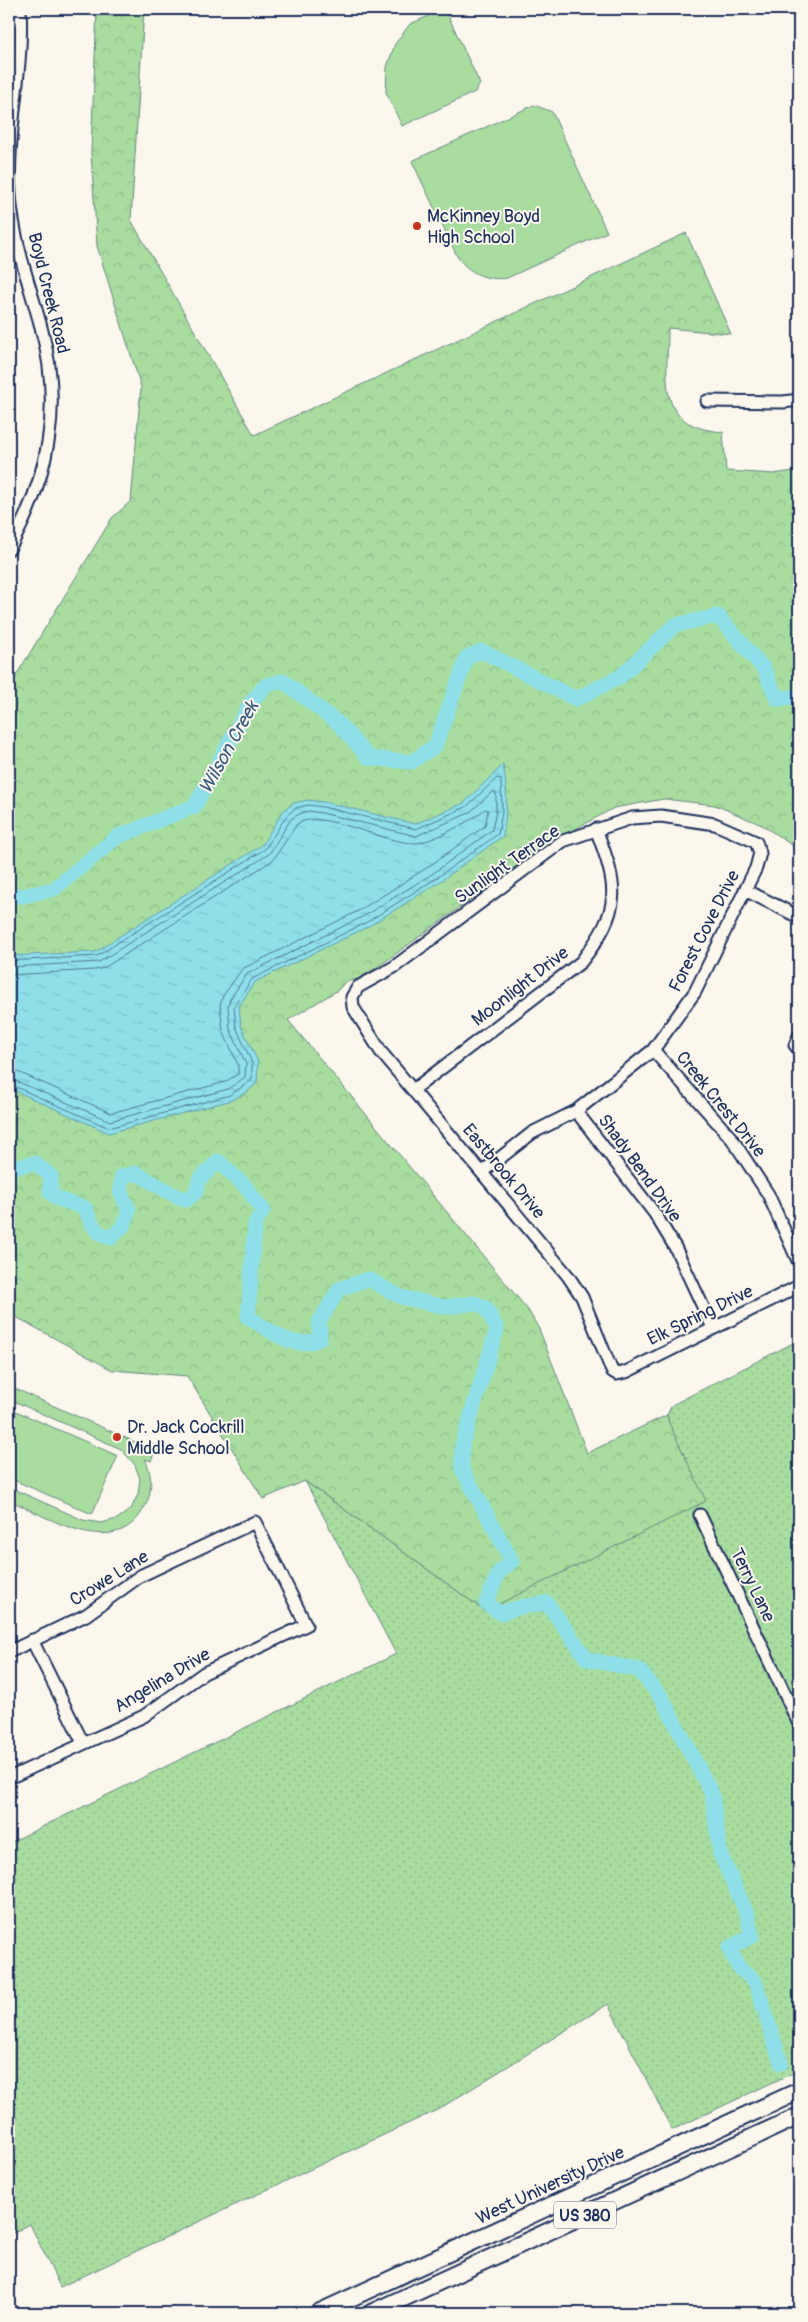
<svg xmlns="http://www.w3.org/2000/svg" width="808" height="2322" font-family="Pangolin,sans-serif">
<style>
.grass{fill:url(#grass-dots);stroke:#62867e}
.forest{fill:url(#forest-crowns);stroke:#62867e}
.garden{fill:#a8dd9f;stroke:#62867e}
.water{fill:url(#water-ripples);stroke:#6199b3}
.lines{fill:none;stroke-linecap:round;stroke-linejoin:round}
.shore{stroke:#497596;stroke-width:1}
.river{stroke:#8fdfeb;stroke-width:15}
.minor-casing{stroke:#1b2f5e;stroke-width:15}
.highway-casing{stroke:#1b2f5e;stroke-width:20}
.minor{stroke:#fbf7ec;stroke-width:11}
.highway{stroke:#fbf7ec;stroke-width:16}
.poi-dot{fill:#c8321e;stroke:#fbf7ec;stroke-width:2}
.labels{text-anchor:middle;stroke-width:4;stroke-linejoin:round;paint-order:stroke}
.shield{fill:#fbf7ec;stroke:#5e6b89;stroke-width:1}
.shield-label{font-size:16px;font-weight:bold;fill:#1b2f5e}
.poi-label{font-size:18px;fill:#1b2f5e;stroke:#fbf7ec;text-anchor:start}
.street-label{font-size:18px;fill:#1b2f5e;stroke:#fbf7ec}
.water-label{font-size:19px;font-style:italic;fill:#385b81;stroke:#fbf7ec}
</style>
<defs>
<pattern id="grass-dots" width="8" height="8" patternUnits="userSpaceOnUse" patternTransform="scale(1.25)"><rect width="8" height="8" fill="#a8dd9f"/><path d="M2 2h.1M6 6h.1" fill="none" stroke="#90be8b" stroke-width="1.8" stroke-linecap="round"/></pattern>
<pattern id="forest-crowns" width="20" height="18" patternUnits="userSpaceOnUse" patternTransform="scale(1.25)"><rect width="20" height="18" fill="#a8dd9f"/><path d="M2 6a3 3 0 1 1 6 0M12 15a3 3 0 1 1 6 0" fill="none" stroke="#90be8b"/></pattern>
<pattern id="water-ripples" width="26" height="14" patternUnits="userSpaceOnUse" patternTransform="scale(1.25)"><rect width="26" height="14" fill="#8fdfeb"/><path d="M2 4q2-2 4 0t4 0M15 11q2-2 4 0t4 0" fill="none" stroke="#7bc0cc"/></pattern>
</defs>
<rect width="100%" height="100%" fill="#fbf7ec"/>
<filter id="ink" filterUnits="userSpaceOnUse"><feTurbulence type="fractalNoise" baseFrequency=".02" numOctaves="2"/><feDisplacementMap in="SourceGraphic" scale="10" xChannelSelector="R" yChannelSelector="G"/><feConvolveMatrix kernelMatrix="1 2 1 2 8 2 1 2 1" color-interpolation-filters="sRGB"/></filter>
<g filter="url(#ink)">
<path class="grass" d="M 799,1340 L 799,2070 L 672,2130 L 608,2004 L 439,2109 L 60,2287 L 30,2224 L 9,2235 L 9,1843 L 396,1654 L 305,1481 L 485,1611 L 669,1423 L 667,1415 L 672,1405 Z"/>
<path class="forest" d="M 97,9 L 144,9 L 131,220 L 254,435 L 686,233 L 731,334 L 668,328 C 668,382 654,426 723,432 L 726,471 L 774,474 L 799,470 L 799,850 L 762,825 L 715,805 L 664,799 L 614,808 L 544,846 L 379,966 L 358,979 L 345,982 L 338,990 L 288,1020 L 528,1310 L 539,1329 L 587,1453 L 667,1415 L 669,1423 L 706,1501 L 485,1611 L 305,1481 L 263,1499 L 187,1376 L 112,1370 L 9,1313 L 9,682 L 14,679 L 112,518 L 131,501 L 141,387 L 97,246 L 91,152 Z"/>
<path class="garden" d="M 445,9 L 480,84 L 475,92 L 402,126 L 386,92 L 387,67 L 395,44 L 410,24 Z
M 534,105 L 552,112 L 607,232 L 507,278 C 487,281 468,273 457,256 L 412,161 Z
M 9,1386 L 155,1451 L 151,1461 L 145,1459 C 153,1476 153,1494 143,1510 C 114,1561 46,1516 9,1500 L 9,1487 L 83,1520 L 101,1523 L 117,1519 L 131,1509 L 138,1494 L 140,1479 L 135,1465 L 121,1449 L 9,1399 Z
M 9,1408 L 118,1456 L 92,1514 L 9,1478 Z"/>
<path class="water" d="M 503,765 C 508,790 507,812 503,836 L 438,883 L 369,926 L 255,982 L 239,1006 L 241,1026 L 258,1062 L 257,1083 L 247,1092 L 232,1100 L 109,1133 L 9,1088 L 9,956 L 95,952 L 262,845 L 283,811 L 294,803 L 308,800 L 324,802 L 415,824 L 464,803 Z"/>
<g class="lines">
<path class="shore" d="M 9,961 L 97,956 L 265,849 L 287,815 L 296,808 L 308,805 L 323,807 L 416,829 L 466,807 L 497,778 L 501,779 L 502,812 L 498,834 L 435,879 L 367,922 L 252,979 L 234,1006 L 236,1027 L 252,1063 L 252,1080 L 230,1095 L 109,1128 L 9,1084
M 9,967 L 99,962 L 269,854 L 291,819 L 299,814 L 308,811 L 322,813 L 416,836 L 469,813 L 492,792 L 496,793 L 496,811 L 492,830 L 432,874 L 364,916 L 247,974 L 230,999 L 228,1006 L 230,1029 L 246,1064 L 245,1077 L 228,1089 L 110,1121 L 9,1078
M 9,975 L 95,970 L 104,968 L 273,860 L 297,824 C 319,807 388,845 416,843 C 432,842 473,820 485,809 L 488,810 L 485,826 L 428,867 L 360,910 L 242,969 L 223,996 L 220,1005 L 223,1031 L 238,1065 L 238,1074 L 225,1082 L 111,1113 L 18,1072 L 9,1070"/>
<path class="river" d="M 9,895 L 22,896 L 54,889 L 117,837 L 195,806 L 251,702 L 266,685 L 283,681 L 338,723 L 369,758 L 411,762 L 435,746 L 467,657 L 482,651 L 576,699 L 621,676 L 675,625 L 718,616 L 764,669 L 777,699 L 799,696
M 9,1168 L 35,1163 L 51,1176 L 50,1192 L 58,1199 L 85,1208 C 92,1224 93,1232 111,1238 L 124,1225 L 129,1210 L 120,1191 L 122,1176 L 136,1173 L 178,1197 L 186,1200 L 196,1192 L 199,1180 L 218,1161 L 244,1185 L 263,1210 L 255,1224 L 248,1317 C 270,1330 295,1353 320,1338 L 319,1322 L 339,1289 L 368,1279 L 401,1297 L 446,1307 L 475,1303 L 486,1308 L 497,1329 L 462,1445 L 462,1469 L 512,1561 L 499,1572 L 486,1603 L 500,1613 L 525,1606 L 547,1603 L 587,1659 L 639,1670 L 662,1698 L 712,1794 L 720,1853 L 747,1914 L 752,1936 L 729,1948 L 739,1968 L 755,1981 L 781,2063"/>
<g class="minor-casing">
<path id="minor" d="M 707,401 L 783,402 L 799,400
M 9,549 C 49,477 63,407 41,327 C 29,283 13,240 10,194 C 6,132 24,70 20,9
M 745,890 L 799,917
M 799,1036 L 795,1045 L 799,1050
M 653,1050 L 732,1139 L 768,1194 L 799,1263
M 413,1090 L 581,962 C 622,909 619,889 596,829
M 576,1111 L 655,1214 L 675,1247 L 713,1328
M 482,1172 L 532,1133 L 576,1111 L 653,1050 L 695,992 L 756,868 L 760,853 L 756,842 L 715,824 L 661,816 L 632,818 L 563,841 L 394,967 L 358,987 L 352,997 L 353,1007 L 381,1052 L 568,1276 L 582,1297 L 612,1371 L 617,1374 L 626,1372 L 799,1286
M 700,1515 L 799,1724
M 32,1640 L 83,1743
M 9,1652 L 86,1615 L 140,1576 L 255,1522 L 306,1625 L 204,1673 L 144,1716 L 9,1778"/>
</g>
<g class="highway-casing">
<path id="highway" d="M 318,2313 L 799,2091
M 371,2313 L 799,2116"/>
</g>
<use href="#minor" class="minor"/>
<use href="#highway" class="highway"/>
</g>
</g>
<g class="poi-dot">
<circle cx="417" cy="226" r="5"/>
<circle cx="117" cy="1437" r="5"/>
</g>
<g class="labels">
<rect class="shield" x="554" y="2201.5" width="62" height="27" rx="4"/>
<g class="shield-label">
<text x="585" y="2221">US 380</text>
</g>
<g class="poi-label">
<text x="427" y="222">McKinney Boyd<tspan x="427" dy="21">High School</tspan></text>
<text x="127" y="1433">Dr. Jack Cockrill<tspan x="127" dy="21">Middle School</tspan></text>
</g>
<g class="street-label">
<text transform="translate(49 293) rotate(76)" y="6">Boyd Creek Road</text>
<text transform="translate(507 864) rotate(-35)" y="6">Sunlight Terrace</text>
<text transform="translate(704 931) rotate(-63)" y="6">Forest Cove Drive</text>
<text transform="translate(520 986) rotate(-38)" y="6">Moonlight Drive</text>
<text transform="translate(721 1104) rotate(51)" y="6">Creek Crest Drive</text>
<text transform="translate(640 1168) rotate(54)" y="6">Shady Bend Drive</text>
<text transform="translate(504 1171) rotate(50)" y="6">Eastbrook Drive</text>
<text transform="translate(700 1315) rotate(-26)" y="6">Elk Spring Drive</text>
<text transform="translate(109 1578) rotate(-32)" y="6">Crowe Lane</text>
<text transform="translate(753 1585) rotate(64)" y="6">Terry Lane</text>
<text transform="translate(162 1680) rotate(-31)" y="6">Angelina Drive</text>
<text transform="translate(550 2185) rotate(-25)" y="6">West University Drive</text>
</g>
<g class="water-label">
<text transform="translate(228 747) rotate(-61)" y="7">Wilson Creek</text>
</g>
</g>
<rect width="808" height="2322" fill="none" stroke="#fbf7ec" stroke-width="30"/>
<rect x="15" y="15" width="778" height="2292" fill="none" stroke="#1b2f5e" stroke-width="2" filter="url(#ink)"/>
</svg>
